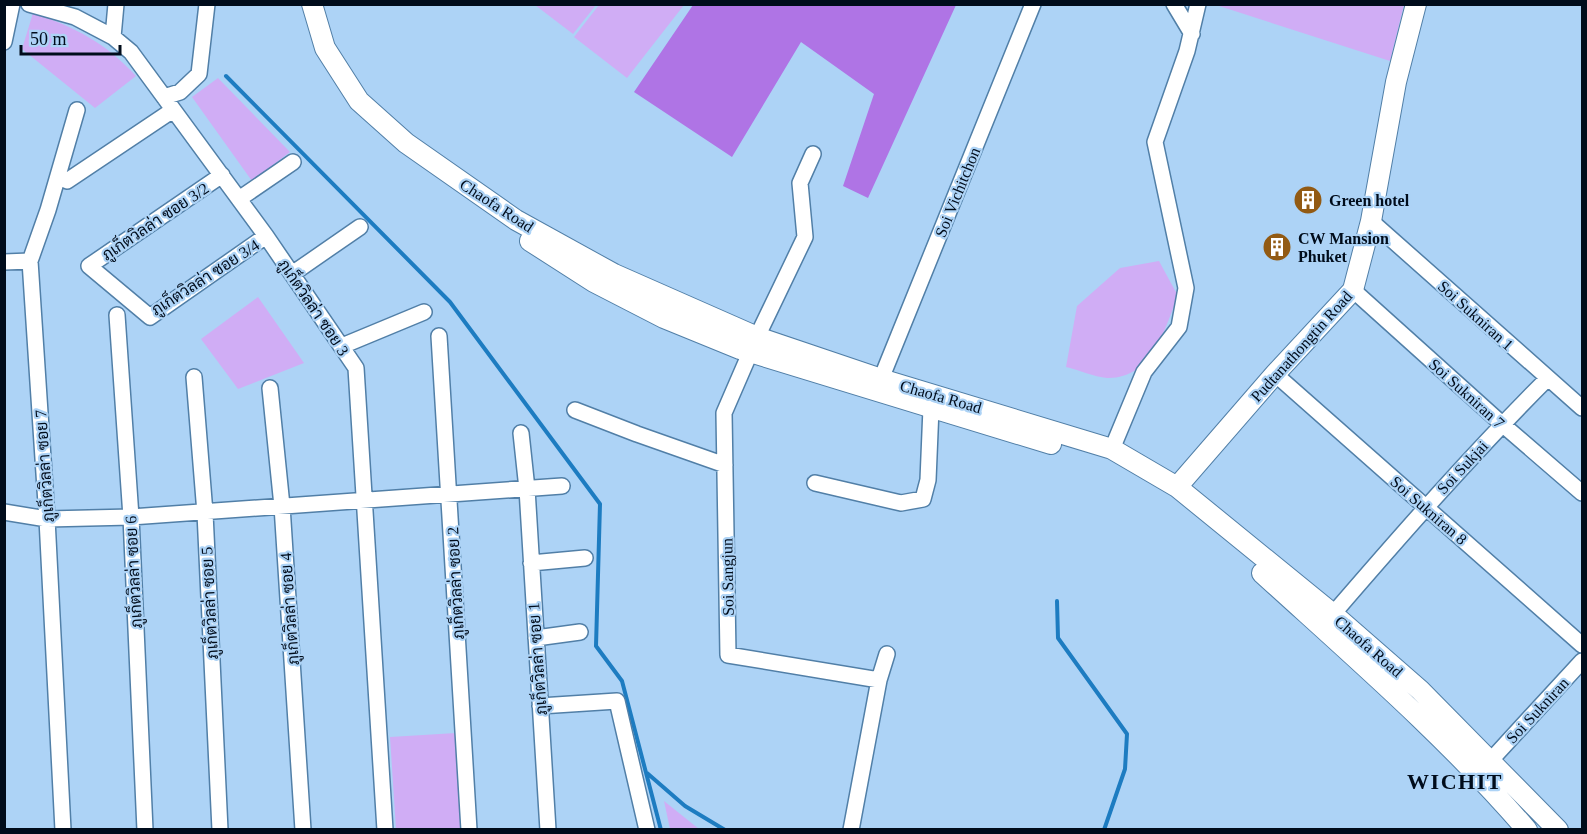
<svg xmlns="http://www.w3.org/2000/svg" width="1587" height="834" font-family="'Times New Roman',Sarabun,serif">
<style>
.green{fill:#d0adf5}
.forest{fill:#af74e5}
.lines{fill:none;stroke-linecap:round;stroke-linejoin:round}
.stream{stroke:#1d7cc1;stroke-width:4}
.street-casing{stroke:#517fa7;stroke-width:18}
.secondary-casing{stroke:#517fa7;stroke-width:22}
.street{stroke:#fff;stroke-width:15}
.secondary{stroke:#fff;stroke-width:20}
.labels{text-anchor:middle;stroke-width:4.5;stroke-linejoin:round;paint-order:stroke}
.street-label{font-size:16px;fill:#000c1b;stroke:#add3f6}
.poi-label{font-size:16px;font-weight:bold;fill:#000c1b;stroke:#add3f6;text-anchor:start}
.district-label{font-size:22px;font-weight:bold;letter-spacing:1.5px;fill:#000c1b;stroke:#add3f6}
</style>
<rect width="100%" height="100%" fill="#add3f6"/>
<path class="green" d="M 535,5 L 596,5 L 573,34 Z
M 599,5 L 599,4 L 684,5 L 627,78 L 574,37 Z
M 1216,5 L 1404,5 L 1390,61 Z
M 33,13 C 75,27 106,43 136,76 L 95,108 L 22,49 Z
M 218,78 L 290,152 L 252,181 L 192,97 Z
M 1159,261 L 1178,296 C 1164,330 1152,379 1107,378 C 1094,377 1079,370 1066,367 L 1077,306 L 1120,268 Z
M 258,297 L 304,363 L 238,389 L 201,339 Z
M 456,733 L 462,829 L 396,829 L 390,737 Z
M 664,801 L 699,829 L 670,829 Z"/>
<path class="forest" d="M 693,5 L 693,4 L 956,5 L 868,198 L 843,186 L 874,94 L 801,42 L 732,157 L 634,92 Z"/>
<g class="lines">
<path class="stream" d="M 226,76 L 450,302 L 600,504 L 596,646 L 622,681 L 661,830
M 1057,601 L 1058,638 L 1127,734 L 1125,769 L 1104,830
M 647,773 L 685,806 L 725,830"/>
<g class="street-casing">
<path id="street" d="M 29,4 L 75,17 L 113,37 L 131,52 L 266,236 L 356,368 L 385,830
M 1174,4 L 1192,34
M 113,37 L 116,4
M 4,42 L 12,4
M 164,97 L 180,92 L 199,74 L 207,4
M 222,175 L 89,266 L 150,317 L 266,236
M 67,181 L 173,110
M 239,199 L 293,162
M 1371,221 L 1582,408
M 4,262 L 30,261
M 292,274 L 360,227
M 1353,290 L 1502,424 L 1582,493
M 117,315 L 131,517 L 145,830
M 439,336 L 469,830
M 757,337 L 805,237 L 800,183 L 813,154
M 342,346 L 424,312
M 750,353 L 724,413 L 728,655 L 879,680
M 1275,374 L 1582,645
M 194,377 L 205,513 L 220,830
M 881,379 L 1033,4
M 270,388 L 282,506 L 303,830
M 575,410 L 637,434 L 725,465
M 521,433 L 527,489 L 548,830
M 1112,449 L 1144,372 L 1179,327 L 1186,288 L 1155,142 L 1187,51 L 1198,4
M 815,483 L 901,503 L 923,499 L 928,480 L 931,408
M 4,512 L 47,519 L 131,517 L 562,486
M 531,563 L 585,558
M 1333,614 C 1402,534 1472,454 1548,378
M 536,638 L 580,632
M 540,706 L 617,701 L 647,830
M 1491,760 L 1582,661
M 63,830 L 47,519 L 30,261 L 48,210 L 77,110
M 851,830 L 879,680 L 887,654"/>
</g>
<g class="secondary-casing">
<path id="secondary" d="M 312,4 L 325,48 L 359,101 L 406,143 L 516,220 L 614,274 L 757,337 L 881,379 L 1112,449 L 1177,487 L 1333,614 L 1420,690 L 1558,830
M 530,241 L 594,282 L 664,318 L 740,349 L 1051,444
M 1177,487 L 1275,374 L 1353,290 L 1371,221 L 1396,82 L 1416,4
M 1262,573 C 1353,656 1446,736 1527,830"/>
</g>
<use href="#street" class="street"/>
<use href="#secondary" class="secondary"/>
</g>
<defs>
<g id="building-disc" transform="scale(1.5)"><circle r="9.5" fill="#925a13" stroke="#add3f6"/><path d="M-4-6H4V6H1V3H-1V6H-4ZM-2.5-4.3h1.7v1.8h-1.7ZM.8-4.3h1.7v1.8H.8ZM-2.5-1h1.7V.8h-1.7ZM.8-1h1.7V.8H.8Z" fill="#fff"/></g>
</defs>
<g fill-rule="evenodd">
<use href="#building-disc" x="1308" y="200"/>
<use href="#building-disc" x="1277" y="247"/>
</g>
<g class="labels">
<g class="street-label">
<text transform="translate(957 192) rotate(-68)" y="6">Soi Vichitchon</text>
<text transform="translate(497 205) rotate(33)" y="6">Chaofa Road</text>
<text transform="translate(155 221) rotate(-34)" y="6">ภูเก็ตวิลล่า ซอย 3/2</text>
<text transform="translate(205 277) rotate(-33)" y="6">ภูเก็ตวิลล่า ซอย 3/4</text>
<text transform="translate(314 307) rotate(56)" y="6">ภูเก็ตวิลล่า ซอย 3</text>
<text transform="translate(1476 315) rotate(42)" y="6">Soi Sukniran 1</text>
<text transform="translate(1301 346) rotate(-48)" y="6">Pudtanathongtin Road</text>
<text transform="translate(1467 393) rotate(42)" y="6">Soi Sukniran 7</text>
<text transform="translate(941 396) rotate(16)" y="6">Chaofa Road</text>
<text transform="translate(44 466) rotate(-94)" y="6">ภูเก็ตวิลล่า ซอย 7</text>
<text transform="translate(1462 467) rotate(-47)" y="6">Soi Sukjai</text>
<text transform="translate(1429 510) rotate(41)" y="6">Soi Sukniran 8</text>
<text transform="translate(133 572) rotate(-93)" y="6">ภูเก็ตวิลล่า ซอย 6</text>
<text transform="translate(727 577) rotate(-91)" y="6">Soi Sangjun</text>
<text transform="translate(455 583) rotate(-93)" y="6">ภูเก็ตวิลล่า ซอย 2</text>
<text transform="translate(209 603) rotate(-93)" y="6">ภูเก็ตวิลล่า ซอย 5</text>
<text transform="translate(289 609) rotate(-94)" y="6">ภูเก็ตวิลล่า ซอย 4</text>
<text transform="translate(1369 646) rotate(41)" y="6">Chaofa Road</text>
<text transform="translate(537 659) rotate(-94)" y="6">ภูเก็ตวิลล่า ซอย 1</text>
<text transform="translate(1537 710) rotate(-47)" y="6">Soi Sukniran</text>
</g>
<g class="poi-label">
<text x="1329" y="206">Green hotel</text>
<text x="1298" y="244">CW Mansion<tspan x="1298" dy="18">Phuket</tspan></text>
</g>
<g class="district-label">
<text x="1455" y="789">WICHIT</text>
</g>
</g>
<rect width="1587" height="834" fill="none" stroke="#000c1b" stroke-width="12"/>
<path d="M21 45v9h99v-9" fill="none" stroke="#000c1b" stroke-width="3"/>
<text x="30" y="45" font-size="18" fill="#000c1b" stroke="#add3f6" stroke-width="4.5" paint-order="stroke">50 m</text>
</svg>
